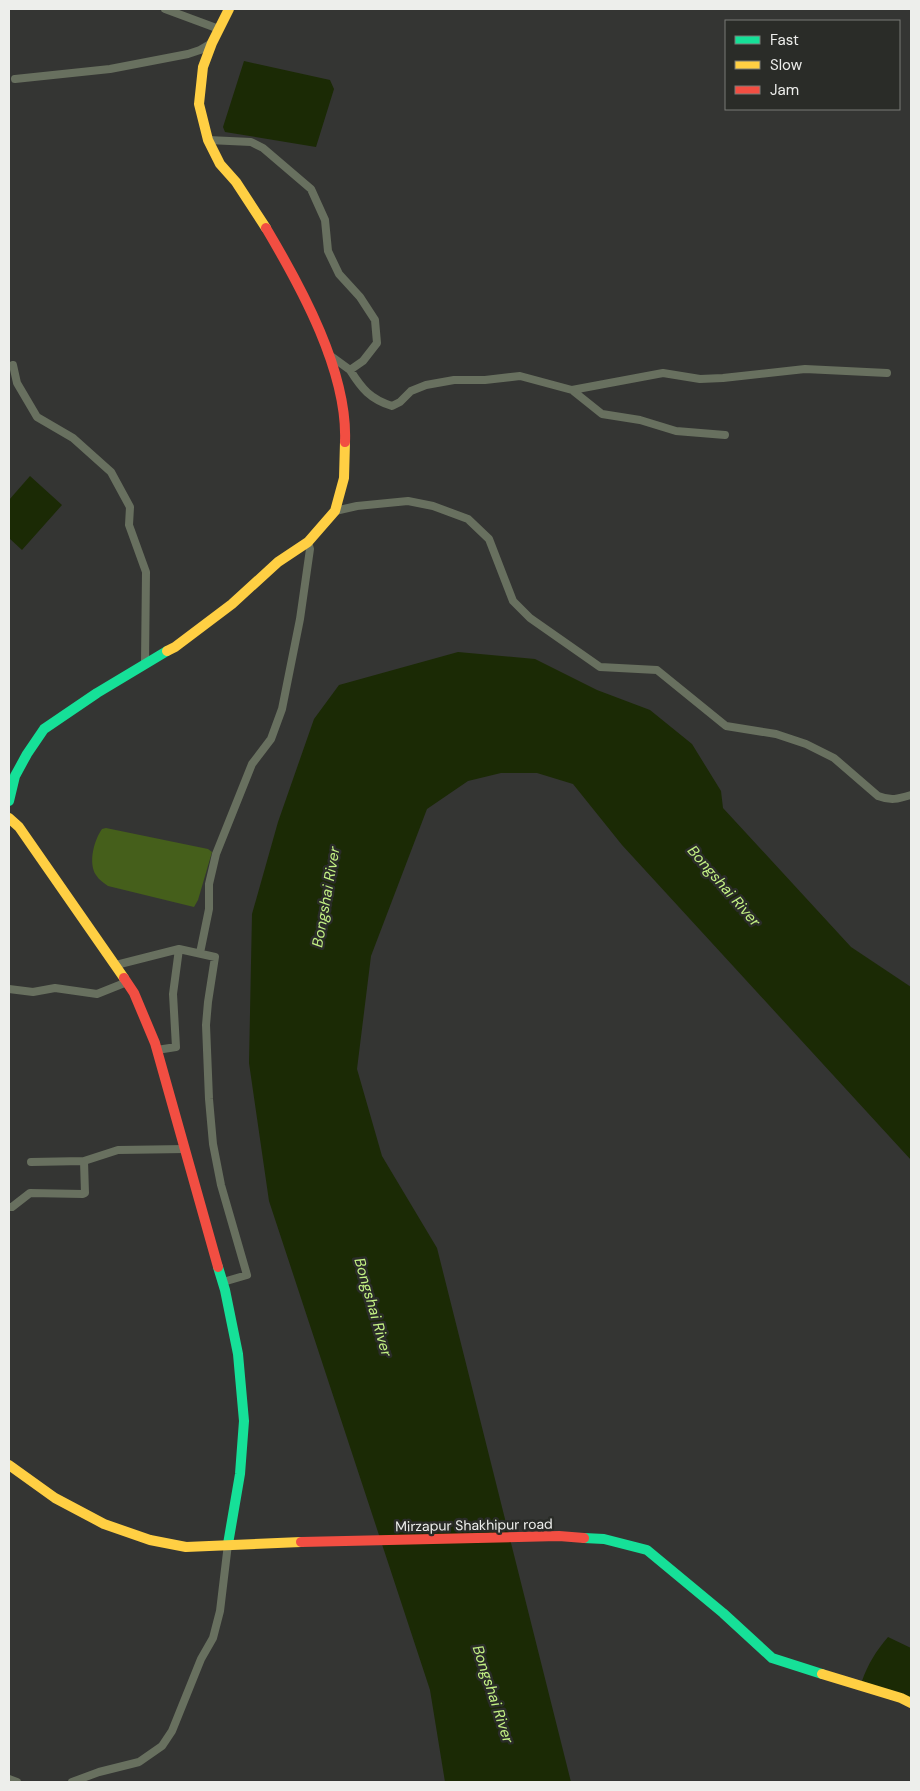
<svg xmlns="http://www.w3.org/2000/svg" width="920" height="1791" font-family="'DM Sans',sans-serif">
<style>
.green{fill:#455f1b}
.water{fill:#1b2a05}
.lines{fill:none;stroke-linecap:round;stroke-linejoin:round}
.street{stroke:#68705f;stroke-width:8}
.fast{stroke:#16e098;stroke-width:10}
.slow{stroke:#ffcf43;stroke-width:10}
.jam{stroke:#f24e42;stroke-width:10}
.labels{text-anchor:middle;stroke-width:5;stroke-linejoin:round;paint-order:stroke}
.street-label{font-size:14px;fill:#edeeeb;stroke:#2a2c28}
.water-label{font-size:15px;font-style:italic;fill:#c3f184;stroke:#2a2c28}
</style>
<rect width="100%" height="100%" fill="#343533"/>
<path class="green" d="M 106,828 L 208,849 L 212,852 L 198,900 L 194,907 L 108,886 C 104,883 99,880 96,875 C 88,863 94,840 102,829 Z"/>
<path class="water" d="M 244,61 L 330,80 L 334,89 L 316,147 L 225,132 L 223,127 Z
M 30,476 L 62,505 L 22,550 L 9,538 L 9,500 Z
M 458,652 L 535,659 L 597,690 L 650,710 L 692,744 L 721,791 L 723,808 L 851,947 L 911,987 L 911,1160 L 622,845 L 573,784 L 537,773 L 501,773 L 468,781 L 427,809 L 371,956 L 357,1069 L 382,1156 L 437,1248 L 571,1782 L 445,1782 L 430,1690 L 269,1201 L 249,1063 L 252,914 L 278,822 L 314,719 L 339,685 Z
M 888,1637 L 911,1648 L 911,1698 L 862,1681 C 868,1664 876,1651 888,1637 Z"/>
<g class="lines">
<path class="street" d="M 165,9 L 219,29
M 15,79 L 110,69 L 188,54 L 200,50 L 212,43
M 208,140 L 251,142 L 263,148 L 311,189 L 325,220 L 328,251 L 339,274 L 360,297 L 375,320 L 377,343 L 363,361 L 350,370 L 328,354
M 13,365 L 17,383 L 37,417 L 73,438 L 111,472 L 130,507 L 129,525 L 146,572 L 145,663
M 350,370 C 362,389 370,399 392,406 L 400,402 L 411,391 L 426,385 L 454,380 L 485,380 L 520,376 L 572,390 L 602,414 L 640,420 L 676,431 L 725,435
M 572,390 L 663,373 L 700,379 L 723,378 L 805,369 L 887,373
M 335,511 L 357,506 L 408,501 L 433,506 L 468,519 L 489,539 L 513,601 L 530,618 L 600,667 L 657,670 L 726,726 L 776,734 L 806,744 L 834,758 L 878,796 C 891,801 898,799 911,795
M 179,949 L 215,957 L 208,1002 L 206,1025 L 209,1099 L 213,1144 L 221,1185 L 247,1275 L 223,1282
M 200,953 L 209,909 L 209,884 L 216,854 L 252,764 L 271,739 L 282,709 L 300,619 L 310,549 L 308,542
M 116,965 L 179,949 L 173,994 L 176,1047 L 157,1050
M 9,989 L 33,992 L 55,988 L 97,994 L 127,982
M 31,1162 L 84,1161 L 118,1150 L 185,1149
M 9,1207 L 12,1207 L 30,1193 L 83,1194 L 85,1193 L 84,1161
M 9,1779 L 17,1782
M 72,1782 L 99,1772 L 139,1762 L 162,1746 L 172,1731 L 201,1659 L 213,1638 L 220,1611 L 228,1544"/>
<path class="fast" d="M 9,801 L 15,776 L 27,754 L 44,729 L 97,693 L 167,651
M 218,1267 L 225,1290 L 238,1354 L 244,1421 L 240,1474 L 228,1544
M 584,1538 L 604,1539 L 647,1550 L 723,1613 L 772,1658 L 822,1674"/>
<path class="slow" d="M 229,9 L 212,43 L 203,67 L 199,104 L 208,140 L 220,164 L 236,182 L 266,228
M 167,651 L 175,647 L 232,604 L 278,562 L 308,542 L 335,511 L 344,478 L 345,442
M 9,818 L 19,827 L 124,978
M 9,1465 L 55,1498 L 104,1524 L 150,1540 L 186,1547 L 301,1542
M 822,1674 L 901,1698 L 911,1703"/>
<path class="jam" d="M 266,228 C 301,287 348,372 345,442
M 124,978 L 134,993 L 155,1043 L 218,1267
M 301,1542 L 559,1536 L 584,1538"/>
</g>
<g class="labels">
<g class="street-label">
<text transform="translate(474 1525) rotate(-1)" y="5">Mirzapur Shakhipur road</text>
</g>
<g class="water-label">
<text transform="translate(724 886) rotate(49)" y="5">Bongshai River</text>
<text transform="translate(326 897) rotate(-80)" y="5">Bongshai River</text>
<text transform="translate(373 1307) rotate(74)" y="5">Bongshai River</text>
<text transform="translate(493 1694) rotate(72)" y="5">Bongshai River</text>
</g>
</g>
<rect width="920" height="1791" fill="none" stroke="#edeeeb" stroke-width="20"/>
<rect x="725" y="20" width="175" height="90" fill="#2a2c28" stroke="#787a76"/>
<rect x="735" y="36" width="25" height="8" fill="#16e098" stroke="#787a76"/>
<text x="770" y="45" font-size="15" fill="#edeeeb">Fast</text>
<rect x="735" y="61" width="25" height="8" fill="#ffcf43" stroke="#787a76"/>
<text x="770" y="70" font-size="15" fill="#edeeeb">Slow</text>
<rect x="735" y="86" width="25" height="8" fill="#f24e42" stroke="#787a76"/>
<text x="770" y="95" font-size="15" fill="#edeeeb">Jam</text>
</svg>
